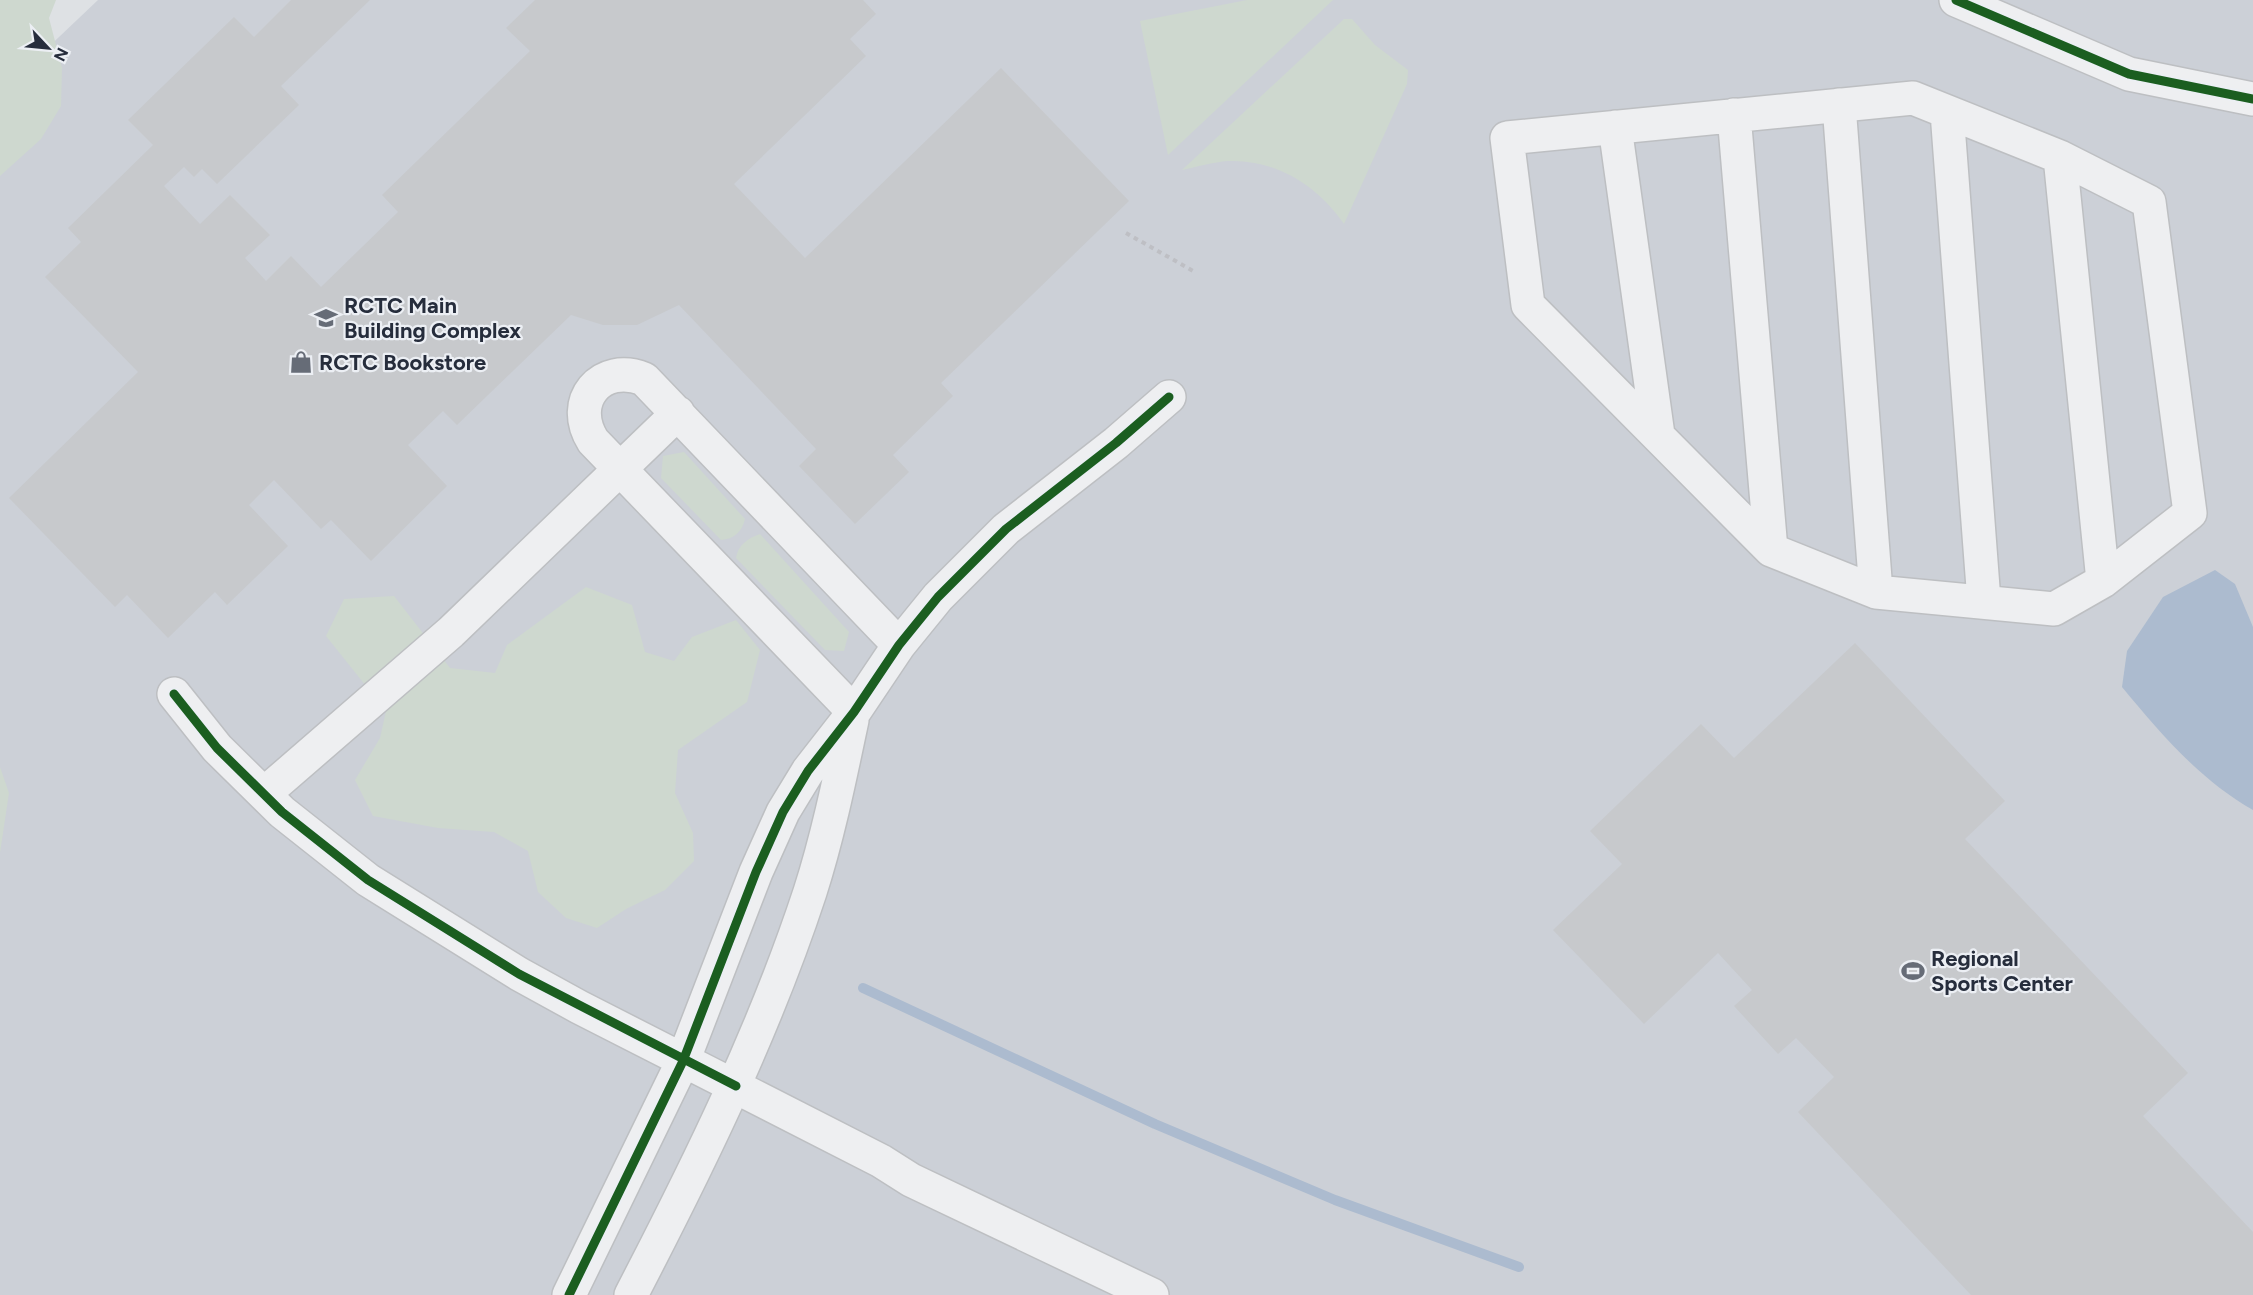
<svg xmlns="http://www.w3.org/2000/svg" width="2253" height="1295" font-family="Figtree,sans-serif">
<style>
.built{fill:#ccd0d7}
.green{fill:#ced8cf}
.water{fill:#acbbcf}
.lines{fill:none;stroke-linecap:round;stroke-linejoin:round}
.stream{stroke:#acbbcf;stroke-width:10}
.building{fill:#c7c9cc}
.minor-casing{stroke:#bdbfc2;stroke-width:36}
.path{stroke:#bebfc4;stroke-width:4;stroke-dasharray:4.5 4.5;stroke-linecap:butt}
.minor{stroke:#eeeff1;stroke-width:33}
.cycleway-casing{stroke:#eceff4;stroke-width:13}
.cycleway{stroke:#1b5e20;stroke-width:9}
.labels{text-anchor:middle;stroke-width:4.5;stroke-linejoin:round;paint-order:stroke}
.poi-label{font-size:22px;font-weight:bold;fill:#262d3c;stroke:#eceff4;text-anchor:start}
</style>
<rect width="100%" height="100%" fill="#dee1e4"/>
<path class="built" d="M 98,0 L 2253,0 L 2253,1295 L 0,1295 L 0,93 Z"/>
<path class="green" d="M 0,0 L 56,0 L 49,18 L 62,68 L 61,106 L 41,139 L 0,176 Z
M 1247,0 L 1333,0 L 1168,155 L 1140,21 Z
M 1344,19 L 1352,19 L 1375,45 L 1408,70 L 1407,84 L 1344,224 C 1318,186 1276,159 1228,161 C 1213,162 1197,167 1182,170 Z
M 684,452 L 745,519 C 742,532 734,539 721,540 L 661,478 L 663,456 Z
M 760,534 L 849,632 L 844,651 L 825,650 L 736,558 C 738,545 748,538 760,534 Z
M 586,587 L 632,605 L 645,652 L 674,661 L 692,637 L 736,620 L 760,650 L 747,702 L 678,750 L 675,793 L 693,833 L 694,861 L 665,890 L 626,909 L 597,928 L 566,918 L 538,892 L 528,851 L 494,832 L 438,828 L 373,816 L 355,780 L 380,738 L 386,711 L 326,636 L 344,599 L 394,596 L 450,668 L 495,673 L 507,645 Z
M 0,767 L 9,793 L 0,853 Z"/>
<path class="water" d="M 2215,570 L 2235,584 L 2253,627 L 2253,810 C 2200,780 2160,733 2122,687 L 2127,651 L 2163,597 Z"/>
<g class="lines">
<path class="stream" d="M 863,988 L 1155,1124 L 1335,1200 L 1519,1267"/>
</g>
<path class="building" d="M 291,0 L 370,0 L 281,86 L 299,105 L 217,184 L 202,169 L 194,177 L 184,167 L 164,186 L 200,224 L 230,195 L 270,235 L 245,258 L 266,281 L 291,256 L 321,287 L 398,212 L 382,195 L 530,51 L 506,28 L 535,0 L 863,0 L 876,14 L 850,39 L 866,56 L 734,184 L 805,258 L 1001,68 L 1129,201 L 941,383 L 953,396 L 893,455 L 909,472 L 855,524 L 799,466 L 816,449 L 679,305 L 637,325 L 603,325 L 571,315 L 457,425 L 443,411 L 408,445 L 447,486 L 371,561 L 331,520 L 321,529 L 274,480 L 249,505 L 288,546 L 227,605 L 215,592 L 168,638 L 127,595 L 115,607 L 9,498 L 138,372 L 45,277 L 81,242 L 68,228 L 153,145 L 128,120 L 234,17 L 254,37 Z
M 1855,643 L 2005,801 L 1965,839 L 2188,1073 L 2143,1116 L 2253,1232 L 2253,1295 L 1971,1295 L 1798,1112 L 1834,1077 L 1796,1038 L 1778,1054 L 1734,1006 L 1752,990 L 1718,953 L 1644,1024 L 1553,930 L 1622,864 L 1590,831 L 1701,724 L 1734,758 Z"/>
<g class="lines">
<g class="minor-casing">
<path id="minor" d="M 1956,0 L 2129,74 L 2253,99
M 1913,98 L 2060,157 L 2149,202 L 2190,513 L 2103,581 L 2054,609 L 1876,592 L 1771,550 L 1528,305 L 1507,138 Z
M 1839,105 L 1876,592
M 1947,112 L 1984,601
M 1734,115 L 1771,550
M 1615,127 L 1658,435
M 2060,157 L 2103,581
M 174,694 L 217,748 L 282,812 L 368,880 L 519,974 L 579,1007 L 881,1161 L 911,1180 L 1152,1295
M 854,712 L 593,441 C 568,401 601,362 644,379 L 899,645
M 264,794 L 451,632 L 678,413
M 569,1295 L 683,1061 L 756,872 L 783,812 L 808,771 L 854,712 L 899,645 L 938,597 L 1006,529 L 1116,443 L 1169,397
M 631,1295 C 699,1164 764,1032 810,892 C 828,836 840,777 852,720"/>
</g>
<path class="path" d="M 1126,233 L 1195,272"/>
<use href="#minor" class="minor"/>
<g class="cycleway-casing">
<path id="cycleway" d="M 1956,0 L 2129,74 L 2253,99
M 174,694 L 217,748 L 282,812 L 368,880 L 519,974 L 736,1086
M 569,1295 L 683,1061 L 756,872 L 783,812 L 808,771 L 854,712 L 899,645 L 938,597 L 1006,529 L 1116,443 L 1169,397"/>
</g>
<use href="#cycleway" class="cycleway"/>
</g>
<defs>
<g id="university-bare" transform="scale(1.8)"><path d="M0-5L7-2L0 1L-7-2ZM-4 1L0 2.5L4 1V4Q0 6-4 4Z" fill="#666c77" stroke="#eceff4" stroke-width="2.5" paint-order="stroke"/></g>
<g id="shop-bare" transform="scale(1.8)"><path d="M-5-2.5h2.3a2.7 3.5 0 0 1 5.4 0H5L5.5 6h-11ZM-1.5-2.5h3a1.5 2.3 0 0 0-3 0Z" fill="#666c77" stroke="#eceff4" stroke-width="2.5" paint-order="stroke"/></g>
<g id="stadium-bare" transform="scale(1.8)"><path d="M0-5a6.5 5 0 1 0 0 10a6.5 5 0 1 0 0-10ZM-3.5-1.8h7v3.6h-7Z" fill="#666c77" stroke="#eceff4" stroke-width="2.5" paint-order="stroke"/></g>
</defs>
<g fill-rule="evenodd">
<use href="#university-bare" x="326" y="318"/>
<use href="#shop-bare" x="301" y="362"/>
<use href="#stadium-bare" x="1913" y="971"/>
</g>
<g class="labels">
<g class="poi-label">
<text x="344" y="313">RCTC Main<tspan x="344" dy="25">Building Complex</tspan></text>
<text x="319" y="370">RCTC Bookstore</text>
<text x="1931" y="966">Regional<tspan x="1931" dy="25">Sports Center</tspan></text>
</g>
</g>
<g transform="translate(48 48) rotate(116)" stroke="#eceff4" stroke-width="4.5" paint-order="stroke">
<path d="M0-4.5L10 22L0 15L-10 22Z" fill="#262d3c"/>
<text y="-9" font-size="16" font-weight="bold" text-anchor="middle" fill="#262d3c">N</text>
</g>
</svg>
